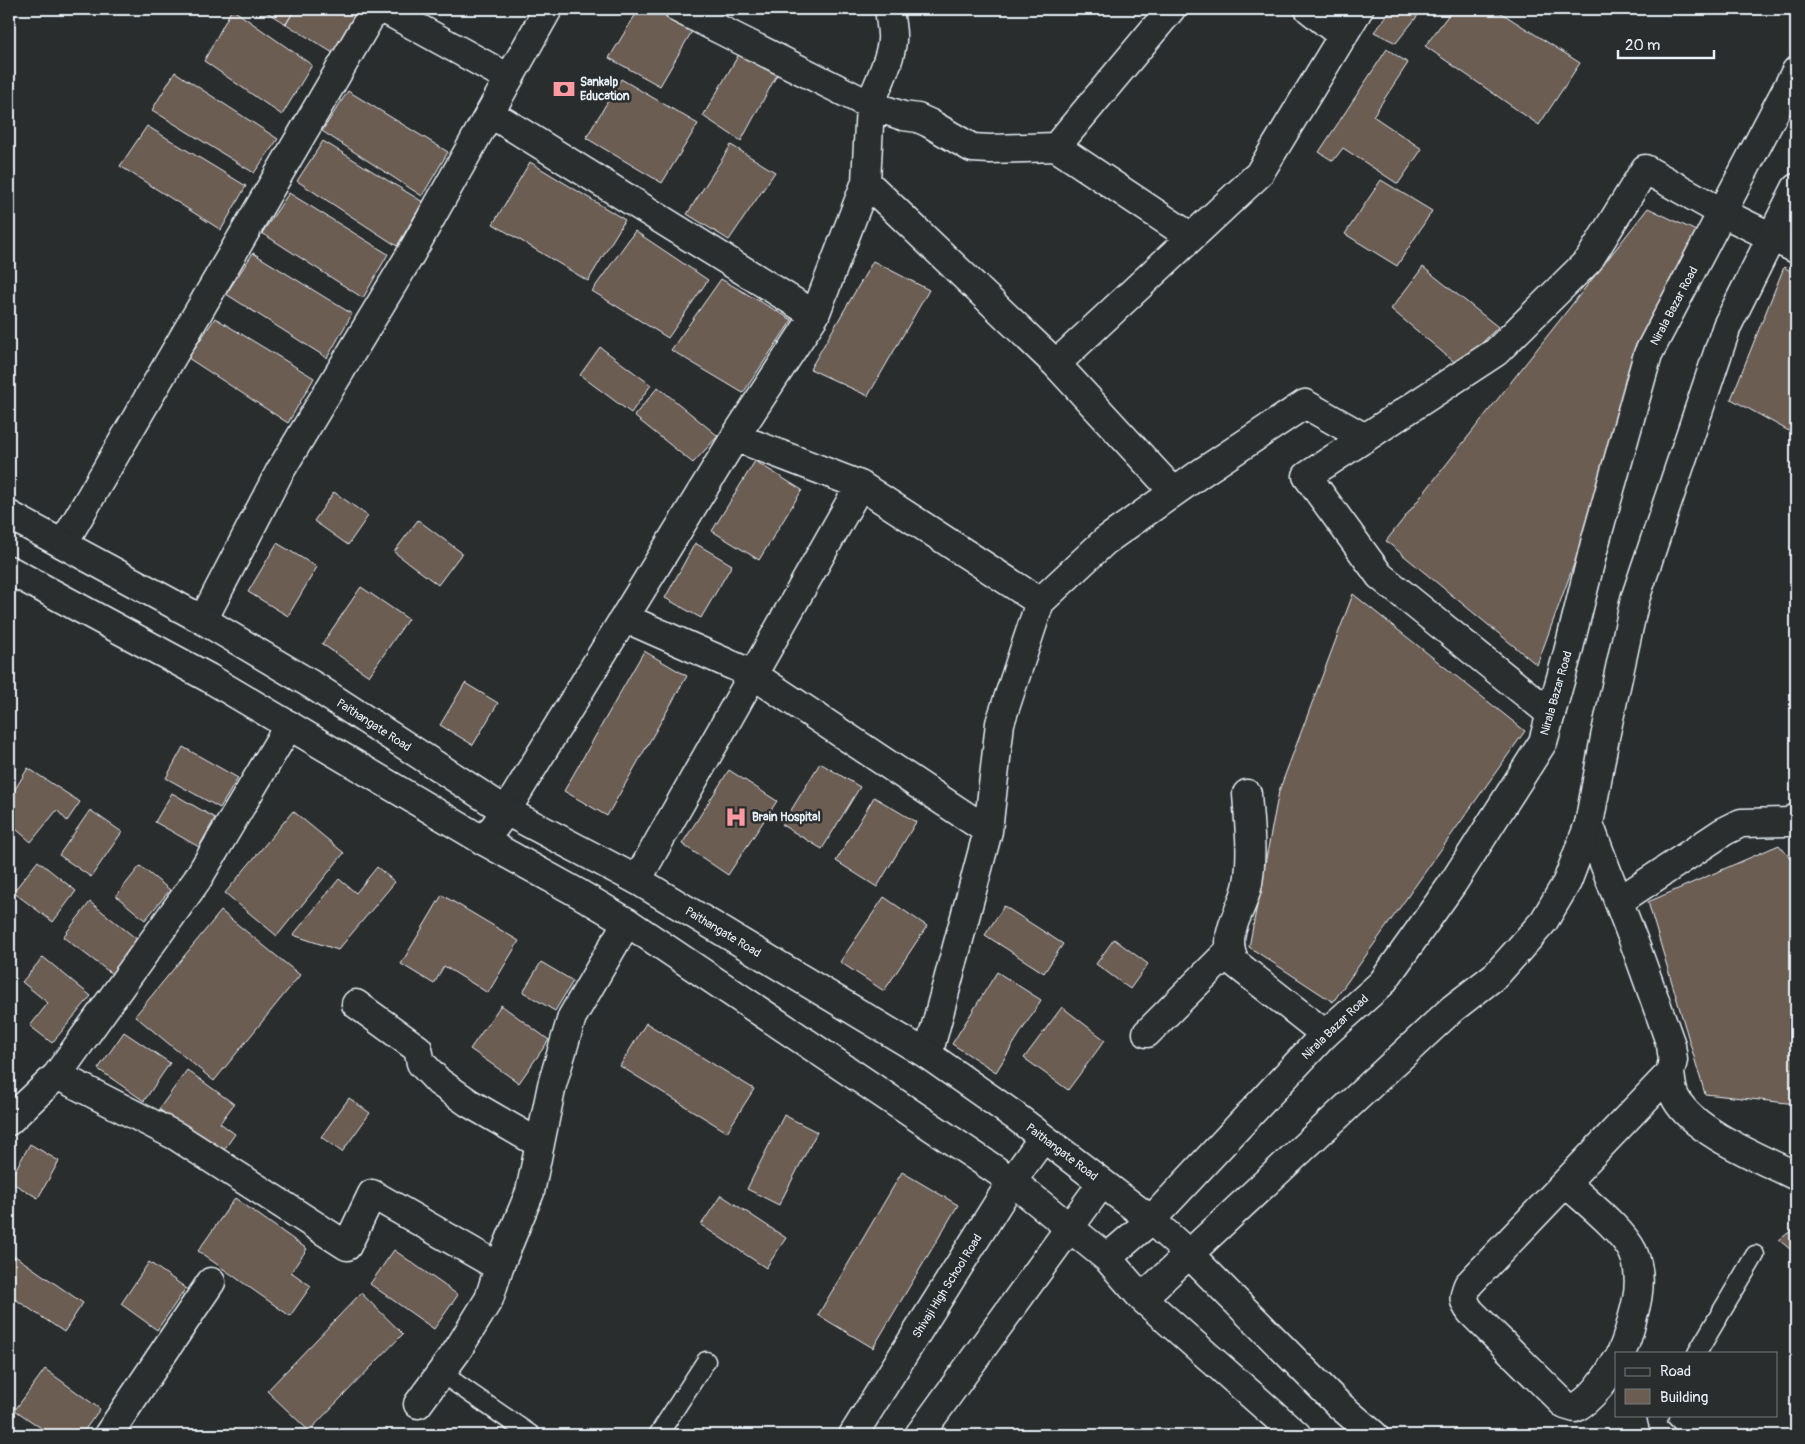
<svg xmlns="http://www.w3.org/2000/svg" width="1805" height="1444" font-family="Pangolin,sans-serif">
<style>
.building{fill:#6c5d53;stroke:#e8f1f8}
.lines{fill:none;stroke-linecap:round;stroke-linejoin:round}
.service-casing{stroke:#e8f1f8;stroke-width:21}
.minor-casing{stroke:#e8f1f8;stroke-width:31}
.tertiary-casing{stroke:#e8f1f8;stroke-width:31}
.service{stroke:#2a2d2e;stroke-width:18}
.minor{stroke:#2a2d2e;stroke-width:28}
.tertiary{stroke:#2a2d2e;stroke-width:28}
.labels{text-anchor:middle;stroke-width:5;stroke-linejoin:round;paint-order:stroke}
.poi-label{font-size:12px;font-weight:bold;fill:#e8f1f8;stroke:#2a2d2e;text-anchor:start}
.street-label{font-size:12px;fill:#e8f1f8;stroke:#2a2d2e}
</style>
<rect width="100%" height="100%" fill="#2a2d2e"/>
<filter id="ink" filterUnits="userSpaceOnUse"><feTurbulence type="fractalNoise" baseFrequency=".02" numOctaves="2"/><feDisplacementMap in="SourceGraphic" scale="10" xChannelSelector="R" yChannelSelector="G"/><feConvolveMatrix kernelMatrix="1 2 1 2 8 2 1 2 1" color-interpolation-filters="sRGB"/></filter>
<g filter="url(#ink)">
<path class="building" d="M 232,9 L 312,65 L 282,115 L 204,61 Z
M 261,9 L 295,9 L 286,24 Z
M 295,9 L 357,9 L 359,10 L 333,53 L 286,24 Z
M 639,9 L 662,9 L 695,26 L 660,86 L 609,58 Z
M 1392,9 L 1423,9 L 1396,43 L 1374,32 Z
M 1453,9 L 1495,9 L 1580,63 L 1539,125 L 1425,46 Z
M 742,49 L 779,71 L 741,141 L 703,116 Z
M 1387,49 L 1408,63 L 1373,116 L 1422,149 L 1398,184 L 1343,148 L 1333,161 L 1319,152 Z
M 175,72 L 278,139 L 254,173 L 152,110 Z
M 621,79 L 698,124 L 662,183 L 586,138 Z
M 348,91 L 448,152 L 422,196 L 322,131 Z
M 147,126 L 246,186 L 221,230 L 120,166 Z
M 323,141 L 423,202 L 397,246 L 297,181 Z
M 731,145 L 775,172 L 729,240 L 687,214 Z
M 530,162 L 625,220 L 588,281 L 493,224 Z
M 1381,180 L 1432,211 L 1397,266 L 1345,234 Z
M 289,193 L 388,254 L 363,298 L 262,233 Z
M 1648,208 L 1696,231 L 1537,665 L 1386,541 Z
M 635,231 L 708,280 L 668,338 L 592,291 Z
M 253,253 L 352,314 L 327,358 L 226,294 Z
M 873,261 L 929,290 L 868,396 L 810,369 Z
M 1423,267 L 1498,327 L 1459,366 L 1391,309 Z
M 1784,267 L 1796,275 L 1796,435 L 1731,399 Z
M 721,279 L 792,320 L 743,393 L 671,350 Z
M 215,318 L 314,378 L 288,423 L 188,358 Z
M 600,347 L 651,385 L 631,413 L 580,375 Z
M 658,387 L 718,436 L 693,463 L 634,416 Z
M 755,461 L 802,490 L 759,560 L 712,531 Z
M 334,492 L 368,516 L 348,545 L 314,521 Z
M 418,520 L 462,553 L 438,585 L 394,552 Z
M 277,543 L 317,567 L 288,616 L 248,592 Z
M 695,543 L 732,565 L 701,618 L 665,598 Z
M 361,587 L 408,619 L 369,676 L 322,644 Z
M 1353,594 L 1525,731 L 1333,1002 L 1249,947 L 1279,791 Z
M 644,651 L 687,676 L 607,816 L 564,791 Z
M 465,683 L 498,703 L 473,745 L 440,725 Z
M 183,747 L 238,778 L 220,808 L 166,778 Z
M 820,763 L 860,787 L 822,849 L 782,825 Z
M 28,768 L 80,802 L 67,821 L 57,810 L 31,842 L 9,823 L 9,799 Z
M 729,770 L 777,801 L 728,875 L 682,844 Z
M 172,793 L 215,818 L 199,847 L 155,822 Z
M 874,797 L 916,822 L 877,887 L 836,861 Z
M 90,810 L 122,832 L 91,877 L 59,855 Z
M 293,811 L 344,853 L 277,936 L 225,893 Z
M 1779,845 L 1796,865 L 1796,1104 L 1705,1094 L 1648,902 Z
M 38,861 L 76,891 L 53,922 L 13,892 Z
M 140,866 L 170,890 L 145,920 L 116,896 Z
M 377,867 L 395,882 L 338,950 L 293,935 L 339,879 L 356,893 Z
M 442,895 L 519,941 L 488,993 L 444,966 L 434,984 L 401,964 Z
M 884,897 L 927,926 L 884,991 L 840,962 Z
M 90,902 L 138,940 L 112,974 L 63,937 Z
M 1004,906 L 1063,944 L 1044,973 L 985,935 Z
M 221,911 L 300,975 L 214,1081 L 135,1016 Z
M 1114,939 L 1148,964 L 1130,989 L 1096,964 Z
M 43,957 L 91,996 L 52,1043 L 30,1026 L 48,1003 L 22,982 Z
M 541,962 L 573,981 L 555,1011 L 523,992 Z
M 997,972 L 1041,1000 L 996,1072 L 952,1044 Z
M 501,1005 L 549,1040 L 519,1083 L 470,1049 Z
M 1062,1007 L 1105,1040 L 1068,1090 L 1024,1058 Z
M 646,1023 L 754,1089 L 727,1132 L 620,1066 Z
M 124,1032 L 170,1063 L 144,1101 L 98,1069 Z
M 187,1070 L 234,1104 L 220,1123 L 235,1134 L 221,1154 L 159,1109 Z
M 349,1098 L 370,1113 L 342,1152 L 321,1137 Z
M 784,1115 L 817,1132 L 779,1205 L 747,1189 Z
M 30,1144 L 59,1161 L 38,1198 L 9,1181 Z
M 902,1172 L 958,1205 L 873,1348 L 818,1315 Z
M 721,1195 L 786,1238 L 766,1268 L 701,1225 Z
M 235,1198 L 307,1249 L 291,1272 L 311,1286 L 290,1316 L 198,1251 Z
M 1796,1227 L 1796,1254 L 1779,1240 Z
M 394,1250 L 458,1295 L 434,1329 L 370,1284 Z
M 15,1256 L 83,1303 L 64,1332 L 9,1295 L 9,1264 Z
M 149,1262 L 186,1288 L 157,1330 L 121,1304 Z
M 361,1293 L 403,1334 L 309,1431 L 267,1391 Z
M 45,1369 L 100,1409 L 81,1435 L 51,1435 L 15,1410 Z
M 424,1429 L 431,1435 L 418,1435 Z"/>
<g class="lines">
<g class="service-casing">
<path id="service" d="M 1697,1353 L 1755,1255
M 441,1373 L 531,1435
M 1660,1415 L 1657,1419 L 1659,1427 L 1667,1435
M 658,1435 L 706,1361"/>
</g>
<g class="minor-casing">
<path id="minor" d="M 384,9 L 509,78
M 890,9 C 889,20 893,29 892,40 C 891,60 877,86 870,105 L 903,116 L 918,118 L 929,123 L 972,148 L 990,149 L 1056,147
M 1171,9 L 1056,147 L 1191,237
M 1309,9 L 1343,36
M 490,113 L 815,315
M 866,182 L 1056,364 L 1259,174 L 1359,9
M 1056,364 L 1174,492
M 735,437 L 860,485 L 1040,602
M 63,544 L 375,9
M 625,618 L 752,674 L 988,831
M 203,620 L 279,473 L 409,257 L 548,9
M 1551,714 L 1380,576 L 1307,476 L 1496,352 L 1589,260 L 1645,169 L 1723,213 L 1796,249
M 1247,794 C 1249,823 1253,854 1248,883 C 1243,913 1220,931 1235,963 L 1325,1034
M 1589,824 L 1637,950 L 1671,1045 L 1673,1060 L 1670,1073 L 1468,1285 C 1463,1297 1463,1302 1471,1312 L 1565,1405 L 1575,1408 C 1592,1399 1607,1378 1616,1361
M 484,841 L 506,811 L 735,437 L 815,315 L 866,182 L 870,105 L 679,9
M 637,880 L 860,485
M 1619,901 L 1723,832 L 1741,823 L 1789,822 L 1796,818
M 356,1004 L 414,1046 L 418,1049 L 421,1063 L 439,1082 L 469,1103 L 540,1144
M 1147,1033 L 1229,951
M 928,1055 L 988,831 L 1000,723 L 1040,602 L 1105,541 L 1201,473 L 1305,404 L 1365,438
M 1670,1073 C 1671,1081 1672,1092 1676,1099 C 1695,1133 1762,1159 1796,1176
M 57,1075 L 176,1136 L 347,1246 L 372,1194 L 499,1267 L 530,1192 L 552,1085 L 572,1017 L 627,922
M 9,1121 L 57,1075 L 197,880 L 289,725
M 1566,1183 C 1585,1201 1622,1229 1633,1252 C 1642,1272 1639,1296 1633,1316 C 1630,1329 1627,1341 1621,1353
M 418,1404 L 457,1351 L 489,1299 L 499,1267
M 108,1435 L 211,1282"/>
</g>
<g class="tertiary-casing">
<path id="tertiary" d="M 9,515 L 203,620 L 314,686 L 506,811 L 637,880 L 928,1055 L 1015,1116 L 1151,1220 L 1189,1254 L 1338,1404 L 1374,1435
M 9,570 L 209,678 L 484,841 L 578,893 L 627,922 L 1012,1181 L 1107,1258 L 1142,1298 L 1297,1435
M 1107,1258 L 1151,1220 L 1325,1034 L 1382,983 L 1453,883 L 1543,742 L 1567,656 L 1595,543 L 1648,354 L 1796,71
M 1142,1298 L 1452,1009 L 1496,975 L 1544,921 L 1567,882 L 1589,824 L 1605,737 L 1635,599 L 1727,326 L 1796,188
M 853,1435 L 1012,1181 L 1043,1138
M 919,1435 L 1102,1183"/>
</g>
<use href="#service" class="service"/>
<use href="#minor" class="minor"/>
<use href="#tertiary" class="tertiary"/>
</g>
</g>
<defs>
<g id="bank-bare" transform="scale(1.725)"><path d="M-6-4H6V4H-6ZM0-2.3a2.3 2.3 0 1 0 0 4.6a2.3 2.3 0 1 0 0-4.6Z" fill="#ff9aa2" stroke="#2a2d2e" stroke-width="2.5" paint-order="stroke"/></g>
<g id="hospital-bare" transform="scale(1.725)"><path d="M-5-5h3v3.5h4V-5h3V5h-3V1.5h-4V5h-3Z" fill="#ff9aa2" stroke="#2a2d2e" stroke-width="2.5" paint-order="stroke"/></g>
</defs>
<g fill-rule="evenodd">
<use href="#bank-bare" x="564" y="89"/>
<use href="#hospital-bare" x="736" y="817"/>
</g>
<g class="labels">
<g class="poi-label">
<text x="580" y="86">Sankalp<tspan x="580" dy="14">Education</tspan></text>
<text x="752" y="821">Brain Hospital</text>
</g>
<g class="street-label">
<text transform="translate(1674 306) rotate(-62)" y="4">Nirala Bazar Road</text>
<text transform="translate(1556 693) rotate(-74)" y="4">Nirala Bazar Road</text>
<text transform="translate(374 725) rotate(33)" y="4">Paithangate Road</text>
<text transform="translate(723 932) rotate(31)" y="4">Paithangate Road</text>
<text transform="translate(1335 1027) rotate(-44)" y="4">Nirala Bazar Road</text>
<text transform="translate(1062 1152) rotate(37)" y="4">Paithangate Road</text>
<text transform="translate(947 1286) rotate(-58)" y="4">Shivaji High School Road</text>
</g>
</g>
<rect width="1805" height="1444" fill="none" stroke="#2a2d2e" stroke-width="30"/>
<rect x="15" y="15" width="1775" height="1414" fill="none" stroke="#e8f1f8" stroke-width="2" filter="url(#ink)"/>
<rect x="1615" y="1352" width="162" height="65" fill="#2a2d2e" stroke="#767b7f"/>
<rect x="1625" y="1368" width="25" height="8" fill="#2a2d2e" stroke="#767b7f"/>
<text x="1660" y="1376" font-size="15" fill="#e8f1f8">Road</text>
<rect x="1625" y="1389" width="25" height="15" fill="#6c5d53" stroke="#767b7f"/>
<text x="1660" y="1402" font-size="15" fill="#e8f1f8">Building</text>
<path d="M1618 50v8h96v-8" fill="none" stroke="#e8f1f8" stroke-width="2.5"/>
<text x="1625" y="50" font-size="15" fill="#e8f1f8" stroke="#2a2d2e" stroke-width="4" paint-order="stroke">20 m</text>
</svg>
